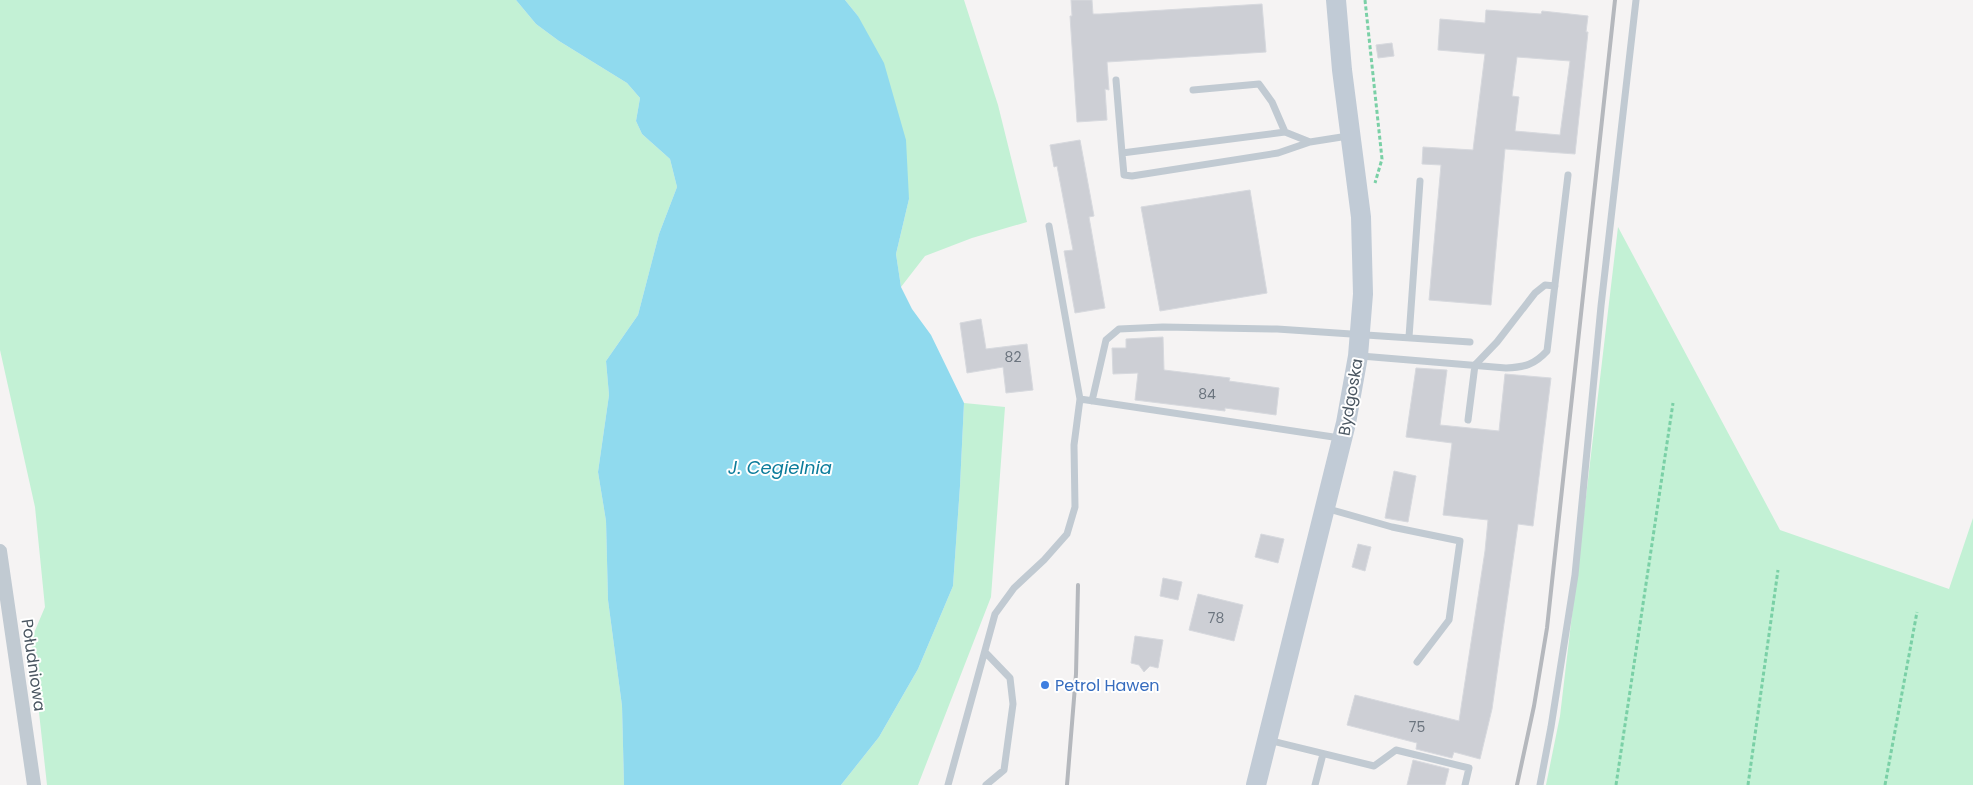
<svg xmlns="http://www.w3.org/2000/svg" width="1973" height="785" font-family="Poppins,sans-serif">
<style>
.green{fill:#c3f1d5}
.water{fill:#90daee}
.building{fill:#cdcfd5;stroke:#d7d9de;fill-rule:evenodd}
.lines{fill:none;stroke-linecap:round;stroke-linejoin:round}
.path{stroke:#7ad0a6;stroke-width:3;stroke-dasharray:4 2.5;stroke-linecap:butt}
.lane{stroke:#c1cad2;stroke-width:7}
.street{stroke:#c1cad2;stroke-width:14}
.secondary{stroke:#c1cbd6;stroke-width:20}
.rail{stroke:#b5b8bd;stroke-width:4}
.shop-dot{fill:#3f7fe0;stroke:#fff;stroke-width:2}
.labels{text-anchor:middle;stroke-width:4;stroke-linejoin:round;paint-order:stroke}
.number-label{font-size:14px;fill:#6b747e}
.street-label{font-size:16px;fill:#4a5661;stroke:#fff}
.shop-label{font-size:16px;fill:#366cbe;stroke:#fff;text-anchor:start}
.water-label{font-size:18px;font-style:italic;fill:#0c7c9b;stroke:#fff}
</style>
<rect width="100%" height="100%" fill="#f5f3f3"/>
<path class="green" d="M 0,0 L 516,0 L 536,24 L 559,41 L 627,83 L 640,98 L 636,121 L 642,134 L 670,159 L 677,187 L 659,234 L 638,315 L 606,361 L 609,395 L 598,472 L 606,521 L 608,600 L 622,706 L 624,785 L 47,785 L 31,640 L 45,607 L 35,507 L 0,350 Z
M 845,0 L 964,0 L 998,105 L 1027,222 L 972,238 L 925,256 L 901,287 L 896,254 L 909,199 L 858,16 Z
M 1618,227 L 1780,530 L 1949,589 L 1973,518 L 1973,785 L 1546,785 L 1560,716 Z
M 964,403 L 1005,407 L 991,597 L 918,785 L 841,785 L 879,737 L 918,669 L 953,586 L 960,486 Z"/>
<path class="water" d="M 516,0 L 845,0 L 858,16 L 884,63 L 906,140 L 909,199 L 896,254 L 901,287 L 912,309 L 931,335 L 964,403 L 960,486 L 953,586 L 918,669 L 879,737 L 841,785 L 624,785 L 622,706 L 608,600 L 606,521 L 598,472 L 609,395 L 606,361 L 638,315 L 659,234 L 677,187 L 670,159 L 642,134 L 636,121 L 640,98 L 627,83 L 559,41 L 536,24 Z"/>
<path class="building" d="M 1071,0 L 1092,0 L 1093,14 L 1100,14 L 1262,4 L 1266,52 L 1107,62 L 1109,90 L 1105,89 L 1107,120 L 1077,122 L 1070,16 L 1072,16 Z
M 1486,10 L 1541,14 L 1542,11 L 1588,16 L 1586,32 L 1588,32 L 1575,154 L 1505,149 L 1491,305 L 1429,300 L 1441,165 L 1422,164 L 1423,147 L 1473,150 L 1485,54 L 1438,50 L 1440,19 L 1485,23 ZM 1517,57 L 1570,61 L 1560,135 L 1515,131 L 1519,97 L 1512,96 Z
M 1392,43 L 1394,56 L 1378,58 L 1376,45 Z
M 1080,140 L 1094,216 L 1089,217 L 1105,308 L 1075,313 L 1064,251 L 1073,250 L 1057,166 L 1054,167 L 1050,145 Z
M 1250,190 L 1267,293 L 1160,311 L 1141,207 Z
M 981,319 L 986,349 L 1027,344 L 1033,390 L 1006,393 L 1003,367 L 967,373 L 960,323 Z
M 1163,337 L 1164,370 L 1230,378 L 1229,381 L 1279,388 L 1276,415 L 1225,408 L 1225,411 L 1135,400 L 1138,373 L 1113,374 L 1112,348 L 1126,348 L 1126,339 Z
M 1416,368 L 1447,370 L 1440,425 L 1499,431 L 1505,374 L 1551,378 L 1533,526 L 1518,524 L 1492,709 L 1480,759 L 1454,752 L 1452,758 L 1416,749 L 1417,743 L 1347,725 L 1355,695 L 1459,721 L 1485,551 L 1488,520 L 1443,515 L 1452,443 L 1406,437 Z
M 1394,471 L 1416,476 L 1408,522 L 1385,518 Z
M 1261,534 L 1284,539 L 1278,563 L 1255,557 Z
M 1358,544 L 1371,547 L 1365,571 L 1352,567 Z
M 1163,578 L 1182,582 L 1178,600 L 1160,596 Z
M 1198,594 L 1243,605 L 1234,641 L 1189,630 Z
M 1135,636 L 1163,640 L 1158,668 L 1150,666 L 1144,672 L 1139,665 L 1131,663 Z
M 1413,760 L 1449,769 L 1445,785 L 1407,785 Z"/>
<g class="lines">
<path class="path" d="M 1365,0 L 1382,159 L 1375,183
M 1616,785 L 1673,403
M 1748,785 L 1778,570
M 1885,785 L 1917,612"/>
<path class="lane" d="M 1116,80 L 1122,153 L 1285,132 L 1310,142 L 1348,136
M 1193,90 L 1259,84 L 1272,102 L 1285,132
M 1122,153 L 1124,175 L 1132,176 L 1278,153 L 1310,142
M 1049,226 L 1080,399
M 1409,337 L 1420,181
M 1361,356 L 1506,368 C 1525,367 1534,365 1547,351 L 1568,175
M 1092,401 L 1106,340 L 1119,329 L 1163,327 L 1277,329 L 1470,342
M 1468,420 L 1475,365 L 1497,342 L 1535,293 L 1545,285 L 1555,286
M 1325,508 L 1392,527 L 1460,541 L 1449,620 L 1417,662
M 985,652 L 1010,678 L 1013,704 L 1004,770 L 986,785
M 1268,740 L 1374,766 L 1396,750 L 1469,768 L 1465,785
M 948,785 L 995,614 L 1014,588 L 1044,560 L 1067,534 L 1075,507 L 1074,445 L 1080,399 L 1340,438
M 1315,785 L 1323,754
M 1540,785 L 1551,727 L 1575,575 L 1601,306 L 1636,0"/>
<path class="street" d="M 0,551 L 34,785"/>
<path class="secondary" d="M 1256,785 L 1346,423 L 1358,356 L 1363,294 L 1361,217 L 1342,70 L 1336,0"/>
<path class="rail" d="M 1067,785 L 1076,674 L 1078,585
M 1517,785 L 1534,706 L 1547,628 L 1615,0"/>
</g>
<circle class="shop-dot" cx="1045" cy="685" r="5"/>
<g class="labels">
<g class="number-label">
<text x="1013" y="362">82</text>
<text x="1207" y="399">84</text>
<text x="1216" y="623">78</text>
<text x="1417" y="732">75</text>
</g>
<g class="street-label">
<text transform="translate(1350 397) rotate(-80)" y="6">Bydgoska</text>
<text transform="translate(34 665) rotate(82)" y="6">Południowa</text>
</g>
<g class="shop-label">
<text x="1055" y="691">Petrol Hawen</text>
</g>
<g class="water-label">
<text x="780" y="474">J. Cegielnia</text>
</g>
</g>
</svg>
